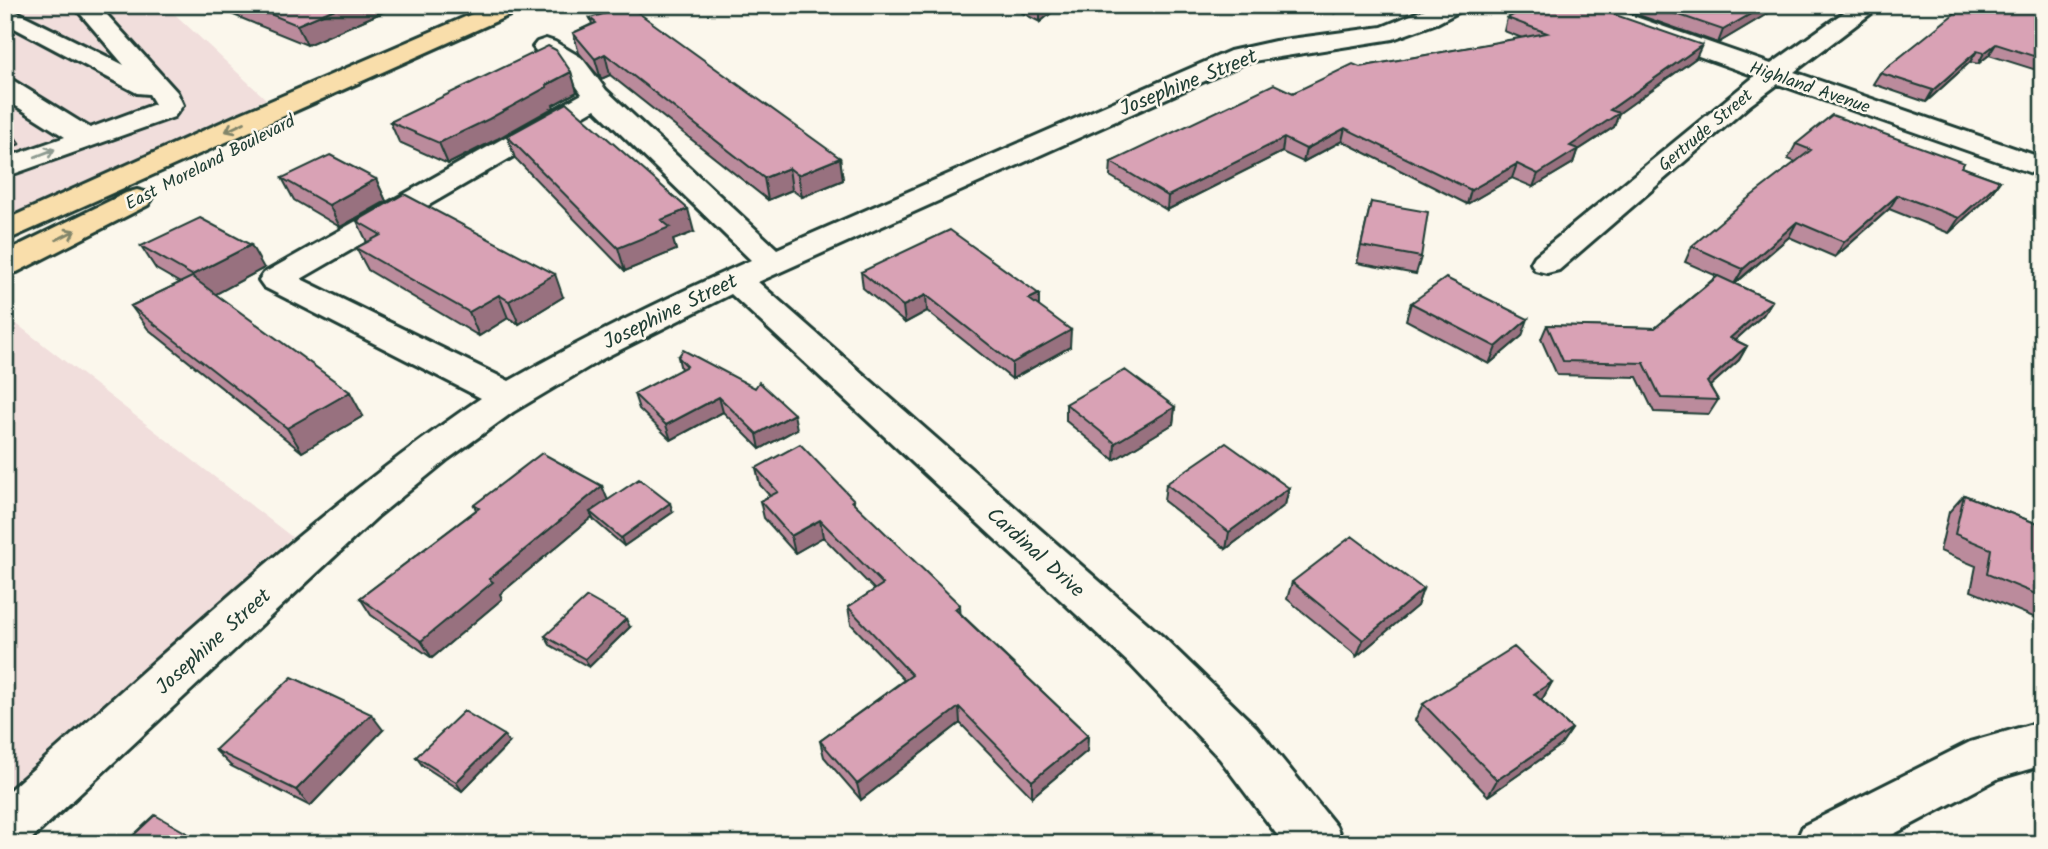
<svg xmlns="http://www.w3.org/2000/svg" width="2048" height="849" font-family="Kalam,sans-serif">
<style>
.built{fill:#f1dedc}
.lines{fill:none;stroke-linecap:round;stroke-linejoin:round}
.minor-casing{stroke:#1f3d34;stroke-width:6}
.major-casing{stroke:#1f3d34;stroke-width:6}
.path{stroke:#1f3d34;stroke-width:2.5;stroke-dasharray:1 3.5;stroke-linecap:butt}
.minor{fill:#fbf7ec;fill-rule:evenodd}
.major{fill:#f9deab;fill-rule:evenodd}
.wall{fill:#bb8b9c;stroke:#1f3d34;stroke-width:2}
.shaded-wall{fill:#98717f;stroke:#1f3d34;stroke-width:2}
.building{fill:#d9a2b5;stroke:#1f3d34;stroke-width:2}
.oneway{stroke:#81856a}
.oneway2{stroke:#8d9a90}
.labels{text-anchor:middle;stroke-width:5;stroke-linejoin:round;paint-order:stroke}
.far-street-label{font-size:18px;fill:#1f3d34;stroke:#fbf7ec}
.street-label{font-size:21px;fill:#1f3d34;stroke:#fbf7ec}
</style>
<rect width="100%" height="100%" fill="#fbf7ec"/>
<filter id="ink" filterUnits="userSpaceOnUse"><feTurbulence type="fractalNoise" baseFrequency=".0143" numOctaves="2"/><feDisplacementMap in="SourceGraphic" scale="14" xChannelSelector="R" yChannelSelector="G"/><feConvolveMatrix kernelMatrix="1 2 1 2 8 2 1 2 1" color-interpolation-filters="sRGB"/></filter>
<g filter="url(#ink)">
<path class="built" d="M 5,5 L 165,5 L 266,99 L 5,218 Z
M 5,315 L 292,537 L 5,791 Z"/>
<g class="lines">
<g class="minor-casing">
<path id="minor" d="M 73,5 L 98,5 L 177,92 L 183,105 L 174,117 L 5,177 L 5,158 L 65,137 L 5,99 L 5,79 L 14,81 L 90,128 L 155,104 L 149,94 L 137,93 L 5,23 L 5,6 L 124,65 Z
M 1435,5 L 1466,5 L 1462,10 L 1437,23 L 1393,39 L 1247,62 L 758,282 L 1163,637 L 1256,727 L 1336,826 L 1344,844 L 1284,844 L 1220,759 L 1131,665 L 731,294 L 602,359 L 513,412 L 448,459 L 377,517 L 26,844 L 5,844 L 5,794 C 160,659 311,513 481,398 L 264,287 L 259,280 L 264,273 L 582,94 L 564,68 L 537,52 L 533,47 L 537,42 L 546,39 L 555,42 L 582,58 L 606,90 L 777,249 L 1230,51 L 1275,41 L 1382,27 ZM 595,109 L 751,260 C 668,297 588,336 509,381 L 301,279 Z
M 1565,5 L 1601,5 L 1771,64 L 1854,5 L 1882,5 L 1794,72 L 2043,158 L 2043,177 L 1778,84 L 1750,105 L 1559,270 L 1547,273 L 1535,270 L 1531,263 L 1535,256 L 1755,76 L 1569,10 Z
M 2043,721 L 2043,765 L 1999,778 L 1875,844 L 1795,844 L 1803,826 L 1970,742 Z"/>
</g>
<g class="major-casing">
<path id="major" d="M 493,5 L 525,5 L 521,10 L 5,241 L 5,220 L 240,114 Z
M 137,190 L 148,193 L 152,199 L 148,205 L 17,272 L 5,275 L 5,252 L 126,193 Z"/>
</g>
<path class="path" d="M 385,5 L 404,12 L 419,5"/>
<use href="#minor" class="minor"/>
<use href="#major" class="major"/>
</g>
<path class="wall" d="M 209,5 L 399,5 L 307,45 Z
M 1007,5 L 1061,5 L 1040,22 Z
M 1317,5 L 1354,5 L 1335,13 Z
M 1610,5 L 1782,5 L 1718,43 Z
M 2043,5 L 2043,72 L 1989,55 L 1978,64 L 1970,62 L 1926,102 L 1873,84 L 1880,73 L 1953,16 Z
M 590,18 L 840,158 L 843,180 L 802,197 L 792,190 L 768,200 L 610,75 L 601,79 L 579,53 L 573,33 L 592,24 Z
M 1507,18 L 1696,58 L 1619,113 L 1614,127 L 1577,151 L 1573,163 L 1533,187 L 1512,178 L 1467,204 L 1342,141 L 1303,162 L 1282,152 L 1167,210 L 1110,176 L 1111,162 L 1360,67 L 1522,38 L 1504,31 Z
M 571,72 L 577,92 L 553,105 L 554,107 L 497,139 L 448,164 L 399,142 L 390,122 Z
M 507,136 L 694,232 L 673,240 L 676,250 L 625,271 L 515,158 Z
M 1796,144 L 1964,163 L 1962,167 L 2000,181 L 1989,196 L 1949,233 L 1889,209 L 1835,257 L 1789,237 L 1735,284 L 1772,301 L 1763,315 L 1735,340 L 1747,346 L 1739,360 L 1710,386 L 1718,400 L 1709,414 L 1654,412 L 1637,377 L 1557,375 L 1541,339 L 1547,325 L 1655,328 L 1717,276 L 1685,262 L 1692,246 L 1796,162 L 1788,159 Z
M 282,178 L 376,179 L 386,201 L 340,227 L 294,200 Z
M 1371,202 L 1421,257 L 1416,274 L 1357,263 Z
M 357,221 L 563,297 L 519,324 L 508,318 L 479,336 L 368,270 L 356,248 L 367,242 Z
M 141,246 L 264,268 L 215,294 L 363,416 L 302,452 L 148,329 L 131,306 L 180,283 L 156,269 Z
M 861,272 L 1039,294 L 1039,307 L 1070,347 L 1012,379 L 927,311 L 905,323 L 863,288 Z
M 1411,303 L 1522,336 L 1489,364 L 1406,320 Z
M 678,357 L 797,429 L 760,449 L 723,412 L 671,440 L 639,409 L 634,394 L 681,370 Z
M 1066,404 L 1175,407 L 1173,424 L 1114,460 L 1066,421 Z
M 756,468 L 854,500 L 854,504 L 961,614 L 1088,735 L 1087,751 L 1032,797 L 960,723 L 861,800 L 824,757 L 820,741 L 904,680 L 851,624 L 848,607 L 875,590 L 823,537 L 795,553 L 764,518 L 760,501 L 770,496 L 760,485 Z
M 1166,484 L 1289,488 L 1285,505 L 1226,549 L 1164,501 Z
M 602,486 L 607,500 L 673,512 L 624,546 L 594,520 L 592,517 L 500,594 L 502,599 L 432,658 L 371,615 L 360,598 L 476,510 L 474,505 Z
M 1964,495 L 2043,526 L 2043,621 L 1971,591 L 1976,566 L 1940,551 L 1949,512 Z
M 1292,582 L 1423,589 L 1417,606 L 1357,656 L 1287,599 Z
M 630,627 L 589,667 L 550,645 L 545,636 Z
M 1552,682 L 1543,698 L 1541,700 L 1572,729 L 1561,745 L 1488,796 L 1415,720 L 1423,704 Z
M 383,730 L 310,806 L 231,766 L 215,750 Z
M 509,743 L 462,791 L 422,765 L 416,757 Z"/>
<path class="shaded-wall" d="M 344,5 L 399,5 L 307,45 L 297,25 Z
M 1044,5 L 1061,5 L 1040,22 L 1040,8 Z
M 1337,5 L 1354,5 L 1335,13 Z
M 1766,5 L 1782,5 L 1718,43 L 1723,30 Z
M 1996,44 L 1989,55 L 1978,64 L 1984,53 Z
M 1702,45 L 1696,58 L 1618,114 L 1619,113 L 1614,127 L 1577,151 L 1573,163 L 1533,187 L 1538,174 L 1610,110 Z
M 1977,51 L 1970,62 L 1926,102 L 1933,90 Z
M 605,54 L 610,75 L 601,79 L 595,59 Z
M 571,72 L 577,92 L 553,105 L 554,107 L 497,139 L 448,164 L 439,143 Z
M 5,122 L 20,144 L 5,150 Z
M 1345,128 L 1342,141 L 1303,162 L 1306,149 Z
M 1284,138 L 1282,152 L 1167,210 L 1168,196 Z
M 840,158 L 843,180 L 802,197 L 798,175 Z
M 1517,164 L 1512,178 L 1467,204 L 1471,190 Z
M 789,168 L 792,190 L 768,200 L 764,178 Z
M 376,179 L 386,201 L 340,227 L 329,205 Z
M 2000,181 L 1989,196 L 1949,233 L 1959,218 Z
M 1898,195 L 1889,209 L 1835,257 L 1844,242 Z
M 688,209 L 694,232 L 673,240 L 676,250 L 625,271 L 618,248 L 661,220 Z
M 1797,222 L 1789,237 L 1734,284 L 1743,269 Z
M 251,245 L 264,268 L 207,299 L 192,275 Z
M 555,274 L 563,297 L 519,324 L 509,301 Z
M 1039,294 L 1039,311 L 1029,299 Z
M 499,295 L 508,318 L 479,336 L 469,312 Z
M 926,295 L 927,311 L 905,323 L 903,306 Z
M 1772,301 L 1763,315 L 1722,352 L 1730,338 Z
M 1528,319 L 1522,336 L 1489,364 L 1496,347 Z
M 1071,330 L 1070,347 L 1012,379 L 1012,363 Z
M 1747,346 L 1739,360 L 1699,396 L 1707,382 Z
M 350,392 L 363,416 L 302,452 L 287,428 Z
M 719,397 L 723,412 L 671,440 L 666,425 Z
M 1175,407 L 1173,424 L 1114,460 L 1115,443 Z
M 794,414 L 797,429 L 760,449 L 757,434 Z
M 602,486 L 609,503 L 590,512 L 592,517 L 500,594 L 502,599 L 432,658 L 421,641 L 489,579 Z
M 1289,488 L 1285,505 L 1226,549 L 1229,532 Z
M 670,503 L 673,512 L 624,546 L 621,538 Z
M 820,520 L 823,537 L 795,553 L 791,536 Z
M 1423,589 L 1417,606 L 1357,656 L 1363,640 Z
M 960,605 L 961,622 L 955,609 Z
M 626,619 L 630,627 L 589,667 L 585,659 Z
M 1552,682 L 1543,698 L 1525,710 L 1534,694 Z
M 959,707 L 960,723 L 861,800 L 857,784 Z
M 371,714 L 383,730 L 310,806 L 296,790 Z
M 1572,729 L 1561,745 L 1488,796 L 1497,780 Z
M 504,735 L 509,743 L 462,791 L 456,782 Z
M 1088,735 L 1087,751 L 1032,797 L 1032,781 Z"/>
<path class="building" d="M 248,5 L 344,5 L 297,25 Z
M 1534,5 L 1587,5 L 1702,45 L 1610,110 L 1619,113 L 1570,146 L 1578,149 L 1538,174 L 1517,164 L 1471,190 L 1345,128 L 1306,149 L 1284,138 L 1168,196 L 1111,162 L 1274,84 L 1293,93 L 1353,64 L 1360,67 L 1547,33 L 1507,18 Z
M 1650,5 L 1766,5 L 1723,30 Z
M 1965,5 L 2043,5 L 2043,59 L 1996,44 L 1984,53 L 1977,51 L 1933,90 L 1880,73 Z
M 629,6 L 840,158 L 798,175 L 789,168 L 764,178 L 605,54 L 595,59 L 573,33 L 596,23 L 590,18 Z
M 548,46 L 556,50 L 571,72 L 546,85 L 547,87 L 489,119 L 439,143 L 390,122 Z
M 567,103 L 688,209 L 661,220 L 670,227 L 618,248 L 507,136 Z
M 1832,115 L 1964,163 L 1961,167 L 2000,181 L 1959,218 L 1898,195 L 1844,242 L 1797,222 L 1743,269 L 1692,246 L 1746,200 L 1811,150 L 1796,144 Z
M 330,155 L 376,179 L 329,205 L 282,178 Z
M 404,194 L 555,274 L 509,301 L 499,295 L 469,312 L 356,248 L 381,235 L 357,221 Z
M 1371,202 L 1428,212 L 1421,257 L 1361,246 Z
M 200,218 L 251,245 L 192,275 L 141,246 Z
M 950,230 L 1039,294 L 1029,299 L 1071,330 L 1012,363 L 926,295 L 903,306 L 861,272 Z
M 1718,276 L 1772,301 L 1730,338 L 1747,346 L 1707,382 L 1718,400 L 1661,398 L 1644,363 L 1563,361 L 1547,325 L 1655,328 Z
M 192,277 L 350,392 L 287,428 L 131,306 Z
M 1446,278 L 1528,319 L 1496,347 L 1411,303 Z
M 683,350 L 755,388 L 759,382 L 794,414 L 757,434 L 719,397 L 666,425 L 634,394 L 687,366 L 678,357 Z
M 1125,370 L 1175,407 L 1115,443 L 1066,404 Z
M 1226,443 L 1289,488 L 1229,532 L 1166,484 Z
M 800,444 L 854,500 L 852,501 L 960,605 L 955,609 L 1088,735 L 1032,781 L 959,707 L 857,784 L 820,741 L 912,675 L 848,607 L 883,584 L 820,520 L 791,536 L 760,501 L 778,492 L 756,468 Z
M 542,453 L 602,486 L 489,579 L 493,582 L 421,641 L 360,598 L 479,508 L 474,505 Z
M 639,479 L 670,503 L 621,538 L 590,512 Z
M 1964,495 L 2043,526 L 2043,597 L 1987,574 L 1991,549 L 1955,534 Z
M 1352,536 L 1423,589 L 1363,640 L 1292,582 Z
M 587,597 L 626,619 L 585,659 L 545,636 Z
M 1514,647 L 1552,682 L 1534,694 L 1572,729 L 1497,780 L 1423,704 Z
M 292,677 L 371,714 L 296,790 L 215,750 Z
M 464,711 L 504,735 L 456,782 L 416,757 Z
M 155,815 L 206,844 L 124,844 Z"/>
<defs><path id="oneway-shaft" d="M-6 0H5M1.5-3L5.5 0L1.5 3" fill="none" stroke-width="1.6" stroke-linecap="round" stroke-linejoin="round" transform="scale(1.75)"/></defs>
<g class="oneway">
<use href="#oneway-shaft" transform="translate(235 127) rotate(155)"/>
<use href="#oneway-shaft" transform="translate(66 235) rotate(-27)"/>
</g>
<use class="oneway2" href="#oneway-shaft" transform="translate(45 153) rotate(-21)"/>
</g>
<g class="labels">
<g class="far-street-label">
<text transform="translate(1810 87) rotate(19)" y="6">Highland Avenue</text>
<text transform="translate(1705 130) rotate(-40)" y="6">Gertrude Street</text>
<text transform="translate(210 162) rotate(-27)" y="6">East Moreland Boulevard</text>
</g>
<g class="street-label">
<text transform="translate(1188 82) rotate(-22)" y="7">Josephine Street</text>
<text transform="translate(670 311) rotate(-26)" y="7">Josephine Street</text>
<text transform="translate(1036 552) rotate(42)" y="7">Cardinal Drive</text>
<text transform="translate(213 641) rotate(-42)" y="7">Josephine Street</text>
</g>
</g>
<rect width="2048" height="849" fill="none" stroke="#fbf7ec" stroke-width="28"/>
<rect x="14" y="14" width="2020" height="821" fill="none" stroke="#1f3d34" stroke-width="2.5" filter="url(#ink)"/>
</svg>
